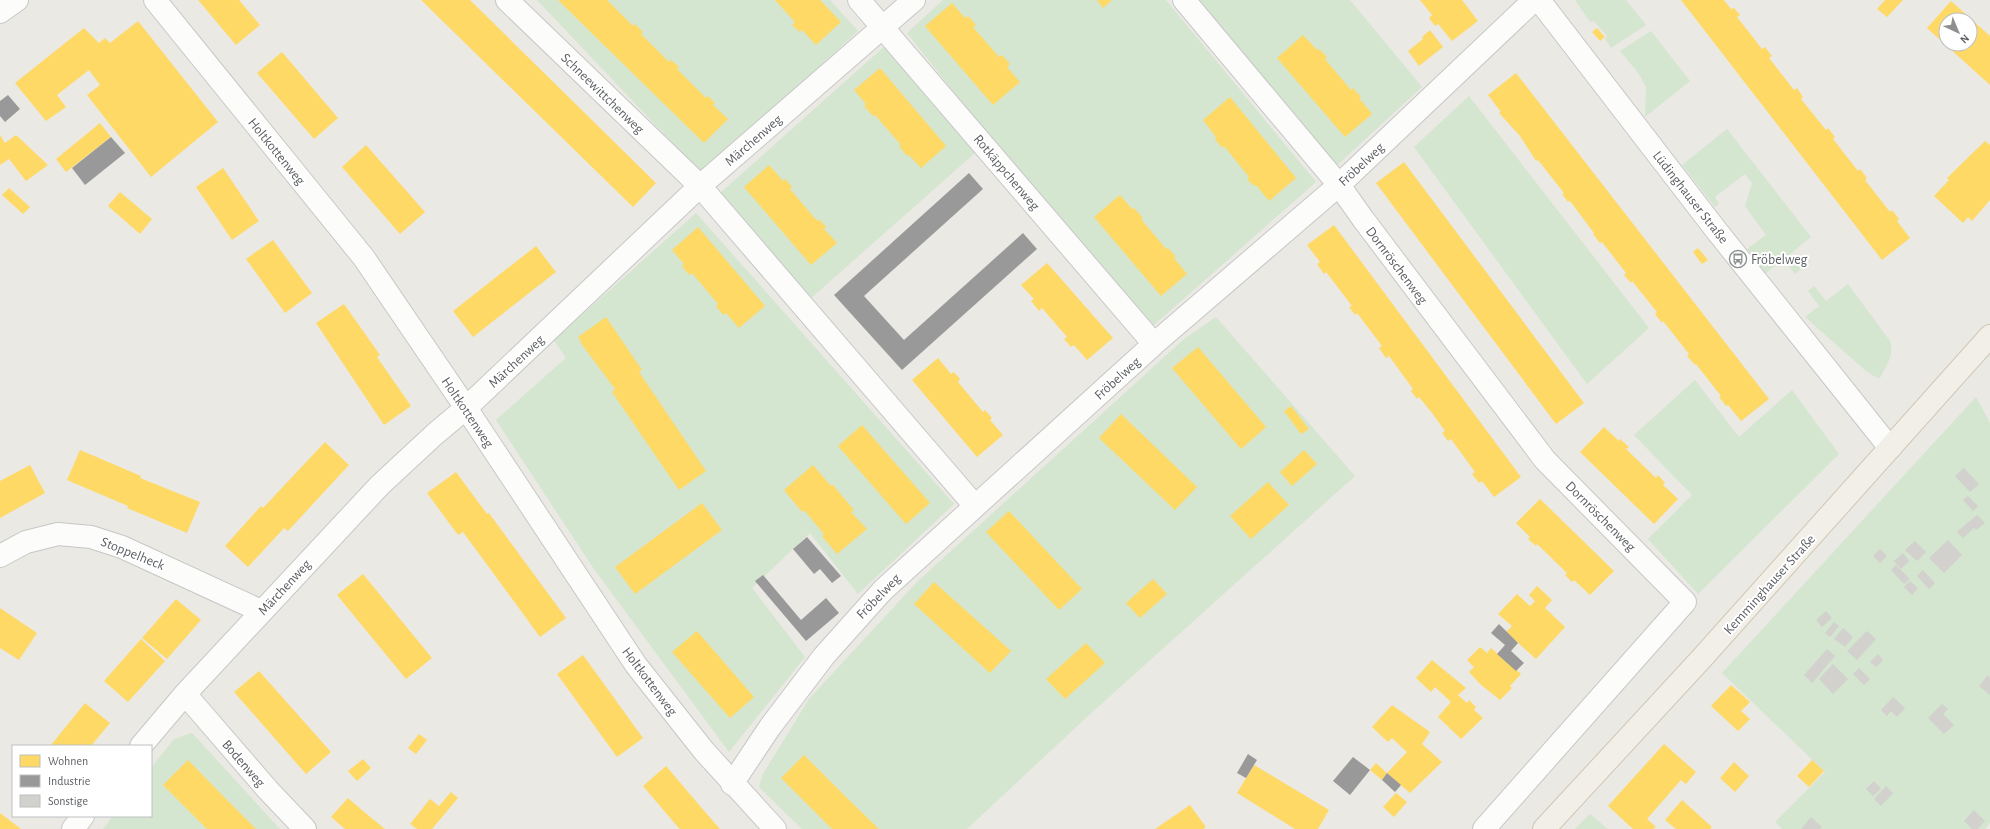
<svg xmlns="http://www.w3.org/2000/svg" width="1990" height="829" font-family="'Alegreya Sans',sans-serif">
<style>
.green{fill:#d4e5d0}
.homes{fill:#ffd966;fill-rule:evenodd}
.industry{fill:#999}
.building{fill:#d2d1ce}
.lines{fill:none;stroke-linecap:round;stroke-linejoin:round}
.minor-casing{stroke:#c7c7c7;stroke-width:24}
.major-casing{stroke:#d0c7b4;stroke-width:24}
.minor{stroke:#fcfcfb;stroke-width:22}
.major{stroke:#f1efe7;stroke-width:22}
.labels{text-anchor:middle;stroke-width:4;stroke-linejoin:round;paint-order:stroke}
.street-label{font-size:14px;fill:#5b5e62;stroke:#fff}
.poi-label{font-size:14px;fill:#5b5e62;stroke:#fff;text-anchor:start}
</style>
<rect width="100%" height="100%" fill="#eae9e4"/>
<path class="green" d="M 537,0 L 830,0 L 858,31 L 702,174 Z
M 943,0 L 1166,0 L 1316,182 L 1145,333 L 907,33 Z
M 1192,0 L 1350,0 L 1422,87 L 1334,168 Z
M 1575,0 L 1626,0 L 1646,25 L 1611,48 L 1605,39 L 1607,36 L 1594,21 L 1590,22 Z
M 1651,31 L 1690,81 L 1645,117 L 1646,87 L 1639,74 L 1620,51 Z
M 885,46 L 975,153 L 809,300 L 719,194 Z
M 1469,96 L 1649,328 L 1587,384 L 1414,147 Z
M 1727,129 L 1811,237 L 1790,254 L 1801,269 L 1795,274 L 1783,259 L 1765,274 L 1747,249 L 1766,235 L 1745,206 L 1752,183 L 1745,174 L 1715,197 L 1719,204 L 1715,207 L 1682,165 Z
M 696,213 L 954,504 L 858,594 L 810,533 L 752,588 L 805,657 L 729,752 L 594,569 L 496,420 L 566,358 L 554,340 Z
M 1848,284 L 1890,341 C 1895,354 1886,366 1880,378 L 1877,378 L 1866,371 L 1805,317 L 1819,306 L 1808,291 L 1814,286 L 1826,301 Z
M 1216,317 L 1355,476 L 1089,715 L 967,829 L 802,829 L 759,787 L 763,774 L 809,699 L 917,582 L 1184,339 Z
M 1695,380 L 1739,437 L 1792,390 L 1839,454 L 1698,594 L 1648,539 L 1692,495 L 1634,435 Z
M 1976,397 L 1990,423 L 1990,823 L 1985,829 L 1782,829 L 1775,822 L 1825,772 L 1722,673 Z
M 192,733 L 280,829 L 103,829 L 113,816 L 151,816 L 151,768 L 174,739 Z
M 1590,814 L 1608,829 L 1575,829 Z"/>
<path class="homes" d="M 198,0 L 239,0 L 260,25 L 236,45 Z
M 421,0 L 470,0 L 656,183 L 633,207 Z
M 558,0 L 607,0 L 633,26 L 635,24 L 643,32 L 641,34 L 669,62 L 671,60 L 679,67 L 677,69 L 706,98 L 708,96 L 715,103 L 713,105 L 728,119 L 704,143 Z
M 775,0 L 820,0 L 841,22 L 816,45 L 802,30 L 800,32 L 792,25 L 795,22 Z
M 1097,0 L 1112,0 L 1103,8 Z
M 1420,0 L 1462,0 L 1478,21 L 1452,41 L 1438,24 L 1435,26 L 1429,18 L 1432,15 Z
M 1681,0 L 1724,0 L 1731,9 L 1734,8 L 1740,15 L 1737,17 L 1762,49 L 1765,47 L 1772,56 L 1769,58 L 1794,90 L 1797,88 L 1803,97 L 1801,99 L 1826,130 L 1828,128 L 1835,137 L 1833,139 L 1858,171 L 1860,169 L 1867,178 L 1865,180 L 1890,212 L 1892,210 L 1899,219 L 1897,221 L 1910,238 L 1882,260 Z
M 1885,0 L 1903,0 L 1887,17 L 1877,9 Z
M 1951,1 L 1990,36 L 1990,85 L 1927,28 ZM 1946,20 L 1970,20 L 1970,44 L 1946,44 Z
M 952,3 L 965,18 L 968,16 L 976,25 L 973,27 L 999,57 L 1002,55 L 1010,64 L 1007,67 L 1020,82 L 993,105 L 925,26 Z
M 138,21 L 218,122 L 151,177 L 87,95 L 100,85 L 89,70 L 57,95 L 66,107 L 46,121 L 15,83 L 84,28 L 99,43 L 105,38 L 110,43 Z
M 1597,28 L 1605,37 L 1600,41 L 1592,32 Z
M 1430,30 L 1443,47 L 1419,66 L 1408,51 L 1423,39 L 1422,37 Z
M 1303,35 L 1317,50 L 1319,49 L 1327,57 L 1325,59 L 1351,90 L 1353,88 L 1361,97 L 1359,98 L 1372,114 L 1345,137 L 1277,58 Z
M 282,52 L 338,118 L 314,139 L 257,73 Z
M 880,68 L 946,146 L 921,168 L 909,155 L 907,156 L 899,146 L 901,145 L 875,115 L 873,116 L 864,106 L 866,104 L 854,90 Z
M 1516,73 L 1769,399 L 1741,421 L 1728,405 L 1726,406 L 1719,397 L 1721,396 L 1696,364 L 1695,365 L 1687,356 L 1689,354 L 1663,321 L 1662,323 L 1655,314 L 1657,312 L 1632,281 L 1631,283 L 1624,275 L 1626,273 L 1602,242 L 1600,243 L 1593,234 L 1594,233 L 1570,201 L 1568,202 L 1562,194 L 1564,193 L 1538,160 L 1536,161 L 1520,136 L 1499,113 L 1501,112 L 1488,95 Z
M 1230,97 L 1296,178 L 1269,201 L 1256,185 L 1254,186 L 1247,179 L 1249,177 L 1224,146 L 1222,148 L 1215,139 L 1216,137 L 1203,120 Z
M 100,123 L 111,137 L 66,172 L 56,159 Z
M 0,135 L 5,143 L 16,135 L 48,165 L 26,181 L 9,159 L 0,165 Z
M 1985,141 L 1990,145 L 1990,200 L 1972,221 L 1968,217 L 1963,223 L 1934,196 L 1949,180 L 1947,178 Z
M 366,145 L 425,212 L 400,234 L 342,167 Z
M 1404,162 L 1584,403 L 1556,424 L 1376,183 Z
M 769,165 L 783,181 L 785,179 L 792,187 L 790,189 L 817,221 L 819,219 L 826,227 L 824,229 L 837,243 L 811,265 L 744,187 Z
M 223,168 L 259,221 L 232,240 L 196,187 Z
M 9,188 L 30,207 L 23,214 L 2,195 Z
M 120,192 L 152,219 L 140,234 L 108,206 Z
M 1120,195 L 1132,209 L 1134,208 L 1143,218 L 1141,219 L 1166,249 L 1168,248 L 1176,257 L 1174,258 L 1187,274 L 1161,296 L 1094,217 Z
M 1334,225 L 1521,477 L 1494,497 L 1482,481 L 1479,483 L 1472,474 L 1475,472 L 1451,439 L 1448,441 L 1442,433 L 1445,431 L 1432,413 L 1419,397 L 1417,399 L 1411,391 L 1413,389 L 1389,356 L 1386,358 L 1379,348 L 1382,346 L 1357,313 L 1355,315 L 1349,307 L 1352,306 L 1326,272 L 1324,274 L 1317,264 L 1320,262 L 1307,245 Z
M 698,227 L 765,306 L 739,328 L 726,313 L 723,315 L 716,306 L 718,304 L 692,273 L 689,275 L 682,266 L 684,264 L 672,250 Z
M 273,240 L 312,293 L 285,313 L 246,259 Z
M 536,246 L 556,272 L 473,337 L 453,311 Z
M 1698,248 L 1708,260 L 1702,264 L 1693,252 Z
M 1047,263 L 1113,338 L 1087,360 L 1074,345 L 1071,347 L 1064,339 L 1067,337 L 1042,308 L 1039,311 L 1031,301 L 1034,299 L 1021,285 Z
M 344,304 L 380,355 L 377,357 L 411,406 L 384,425 L 316,323 Z
M 606,317 L 642,370 L 639,372 L 706,471 L 679,490 L 612,392 L 615,389 L 580,342 L 581,341 L 578,337 Z
M 1198,347 L 1266,427 L 1241,449 L 1172,368 Z
M 938,358 L 951,374 L 954,372 L 960,379 L 958,382 L 983,412 L 985,410 L 992,418 L 990,420 L 1003,435 L 977,457 L 912,380 Z
M 1291,406 L 1309,429 L 1301,434 L 1284,411 Z
M 1121,414 L 1197,487 L 1175,510 L 1099,438 Z
M 862,425 L 930,503 L 906,524 L 838,446 Z
M 1604,427 L 1619,441 L 1620,439 L 1629,447 L 1626,449 L 1656,478 L 1658,475 L 1665,483 L 1663,485 L 1678,499 L 1654,524 L 1580,452 Z
M 325,442 L 349,465 L 288,531 L 284,528 L 248,567 L 225,546 L 261,506 L 263,508 Z
M 80,450 L 141,476 L 140,478 L 200,502 L 187,533 L 127,508 L 128,506 L 67,480 Z
M 1304,450 L 1317,464 L 1292,486 L 1280,472 Z
M 30,465 L 45,493 L 0,518 L 0,481 Z
M 813,465 L 831,486 L 832,484 L 854,510 L 851,512 L 867,529 L 837,554 L 822,536 L 824,534 L 804,510 L 802,512 L 784,490 Z
M 456,472 L 487,514 L 489,513 L 566,618 L 540,637 L 463,532 L 458,535 L 427,493 Z
M 1268,482 L 1289,505 L 1251,539 L 1230,516 Z
M 1540,499 L 1614,571 L 1590,595 L 1574,580 L 1572,582 L 1565,575 L 1567,573 L 1537,544 L 1536,546 L 1528,539 L 1530,537 L 1516,523 Z
M 702,503 L 722,530 L 635,594 L 615,567 Z
M 1009,511 L 1082,589 L 1059,610 L 986,532 Z
M 363,574 L 432,658 L 406,679 L 337,595 Z
M 1153,579 L 1167,594 L 1140,618 L 1126,603 Z
M 934,582 L 1011,651 L 990,673 L 914,604 Z
M 1537,586 L 1552,600 L 1545,608 L 1565,627 L 1536,659 L 1506,632 L 1512,626 L 1498,614 L 1517,594 L 1530,606 L 1535,601 L 1529,595 Z
M 176,599 L 201,620 L 167,659 L 142,638 Z
M 0,608 L 37,633 L 19,660 L 0,648 Z
M 697,631 L 754,697 L 730,718 L 672,652 Z
M 141,639 L 165,661 L 128,702 L 104,681 Z
M 1086,643 L 1105,663 L 1065,699 L 1046,679 Z
M 1480,647 L 1487,653 L 1491,648 L 1521,674 L 1510,686 L 1512,688 L 1500,700 L 1480,684 L 1469,672 L 1474,667 L 1467,660 Z
M 583,655 L 643,738 L 617,757 L 557,674 Z
M 1432,660 L 1466,688 L 1458,695 L 1467,703 L 1469,700 L 1476,707 L 1474,710 L 1483,718 L 1461,739 L 1438,717 L 1451,702 L 1435,687 L 1431,692 L 1416,678 Z
M 259,671 L 331,752 L 306,774 L 234,692 Z
M 1731,685 L 1750,702 L 1741,711 L 1750,719 L 1738,731 L 1711,706 Z
M 85,703 L 110,723 L 91,746 L 52,746 L 51,745 Z
M 1392,705 L 1430,732 L 1422,744 L 1442,762 L 1410,793 L 1387,773 L 1382,780 L 1370,770 L 1376,763 L 1387,773 L 1407,752 L 1392,738 L 1388,742 L 1372,727 Z
M 419,734 L 427,740 L 416,754 L 408,748 Z
M 1664,744 L 1696,772 L 1686,784 L 1681,780 L 1647,819 L 1656,827 L 1653,829 L 1633,829 L 1608,806 Z
M 804,755 L 847,798 L 879,829 L 832,829 L 781,778 Z
M 363,759 L 371,768 L 357,781 L 348,771 Z
M 188,760 L 225,798 L 256,829 L 207,829 L 163,785 Z
M 1812,760 L 1824,771 L 1809,787 L 1797,776 Z
M 1734,762 L 1749,776 L 1735,792 L 1720,778 Z
M 1254,765 L 1329,810 L 1318,829 L 1295,829 L 1237,793 Z
M 666,766 L 700,806 L 720,829 L 680,829 L 677,826 L 643,786 Z
M 451,792 L 458,798 L 432,829 L 417,829 L 410,824 L 430,799 L 439,806 Z
M 1396,793 L 1407,802 L 1394,817 L 1383,807 Z
M 348,798 L 363,811 L 385,829 L 345,829 L 331,817 Z
M 1682,800 L 1712,827 L 1710,829 L 1676,829 L 1665,820 Z
M 1190,805 L 1206,827 L 1203,829 L 1155,829 Z
M 0,813 L 21,829 L 0,829 Z"/>
<path class="industry" d="M 8,95 L 20,109 L 5,122 L 0,116 L 0,101 Z
M 111,137 L 125,153 L 85,185 L 72,168 Z
M 969,173 L 983,189 L 864,296 L 904,340 L 1023,233 L 1037,249 L 902,370 L 834,295 Z
M 807,537 L 841,576 L 832,583 L 820,569 L 814,574 L 793,549 Z
M 763,575 L 801,620 L 826,598 L 839,613 L 806,641 L 755,581 Z
M 1499,624 L 1518,643 L 1511,651 L 1524,663 L 1516,671 L 1497,654 L 1505,645 L 1491,633 Z
M 1248,754 L 1257,760 L 1246,778 L 1237,773 Z
M 1353,757 L 1370,770 L 1350,795 L 1333,781 Z
M 1387,773 L 1401,785 L 1395,792 L 1382,780 Z"/>
<path class="building" d="M 1964,468 L 1979,484 L 1970,492 L 1955,476 Z
M 1968,496 L 1978,506 L 1973,511 L 1963,500 Z
M 1977,515 L 1985,523 L 1976,530 L 1974,528 L 1963,538 L 1957,532 Z
M 1948,540 L 1962,555 L 1944,573 L 1929,558 Z
M 1915,541 L 1926,552 L 1917,561 L 1905,550 Z
M 1880,549 L 1887,556 L 1880,563 L 1873,556 Z
M 1903,553 L 1909,561 L 1901,569 L 1894,561 Z
M 1896,565 L 1910,579 L 1904,584 L 1891,570 Z
M 1923,570 L 1935,583 L 1929,589 L 1917,576 Z
M 1910,581 L 1918,588 L 1912,595 L 1904,587 Z
M 1826,611 L 1832,618 L 1822,627 L 1816,620 Z
M 1834,622 L 1839,626 L 1830,637 L 1825,633 Z
M 1843,628 L 1853,637 L 1845,647 L 1834,639 Z
M 1867,631 L 1876,639 L 1857,660 L 1847,651 Z
M 1827,649 L 1835,656 L 1812,683 L 1804,675 Z
M 1878,654 L 1883,660 L 1876,667 L 1870,662 Z
M 1833,664 L 1848,679 L 1833,694 L 1819,679 Z
M 1859,668 L 1870,679 L 1864,685 L 1853,674 Z
M 1988,675 L 1990,678 L 1990,695 L 1979,686 Z
M 1893,697 L 1905,708 L 1897,717 L 1891,711 L 1887,716 L 1881,710 Z
M 1942,704 L 1948,709 L 1943,714 L 1954,725 L 1944,734 L 1928,718 Z
M 1874,781 L 1881,789 L 1873,796 L 1866,789 Z
M 1886,786 L 1893,793 L 1881,806 L 1874,799 Z
M 1974,810 L 1985,821 L 1978,829 L 1972,829 L 1964,821 Z
M 1811,817 L 1822,827 L 1820,829 L 1801,829 Z"/>
<g class="lines">
<g class="minor-casing">
<path id="minor" d="M 155,0 L 364,258 L 466,408 L 636,665 L 704,751 L 775,829
M 507,0 L 700,186 L 975,506
M 859,0 L 1154,344
M 1184,0 L 1339,185 L 1363,219 L 1545,460 L 1685,602 L 1484,829
M 1539,0 L 1716,230 L 1890,448
M 0,12 L 17,0
M 0,556 L 26,542 L 58,534 L 91,537 L 122,547 L 261,611
M 185,694 L 268,790 L 305,829
M 141,746 L 185,694 L 380,485 L 435,434 L 466,408 L 700,186 L 914,0
M 732,784 L 770,727 L 824,656 L 883,590 L 1154,344 L 1339,185 L 1534,0
M 73,829 L 83,816"/>
</g>
<g class="major-casing">
<path id="major" d="M 1544,829 L 1702,658 L 1990,336"/>
</g>
<use href="#minor" class="minor"/>
<use href="#major" class="major"/>
</g>
<defs>
<g id="bus-ring" transform="scale(0.9)"><circle r="9.5" fill="#fff" stroke="#8d8f90" stroke-width="1.5"/><path d="M-5-6H5V4H4V6H2V4H-2V6H-4V4H-5ZM-3.5-4V0h7V-4ZM-3.5 1.2v1.5H-2V1.2ZM2 1.2v1.5H3.5V1.2Z" fill="#8d8f90"/></g>
</defs>
<g fill-rule="evenodd">
<use href="#bus-ring" x="1738" y="259"/>
</g>
<g class="labels">
<g class="street-label">
<text transform="translate(603 93) rotate(44)" y="5">Schneewittchenweg</text>
<text transform="translate(753 140) rotate(-41)" y="5">Märchenweg</text>
<text transform="translate(277 151) rotate(51)" y="5">Holtkottenweg</text>
<text transform="translate(1361 164) rotate(-43)" y="5">Fröbelweg</text>
<text transform="translate(1007 172) rotate(50)" y="5">Rotkäppchenweg</text>
<text transform="translate(1691 197) rotate(52)" y="5">Lüdinghauser Straße</text>
<text transform="translate(1397 265) rotate(53)" y="5">Dornröschenweg</text>
<text transform="translate(516 361) rotate(-43)" y="5">Märchenweg</text>
<text transform="translate(1117 378) rotate(-42)" y="5">Fröbelweg</text>
<text transform="translate(468 412) rotate(56)" y="5">Holtkottenweg</text>
<text transform="translate(1601 516) rotate(45)" y="5">Dornröschenweg</text>
<text transform="translate(133 553) rotate(22)" y="5">Stoppelheck</text>
<text transform="translate(1769 584) rotate(-48)" y="5">Kemminghauser Straße</text>
<text transform="translate(284 587) rotate(-47)" y="5">Märchenweg</text>
<text transform="translate(878 596) rotate(-46)" y="5">Fröbelweg</text>
<text transform="translate(650 681) rotate(53)" y="5">Holtkottenweg</text>
<text transform="translate(244 763) rotate(49)" y="5">Bodenweg</text>
</g>
<g class="poi-label">
<text x="1751" y="264">Fröbelweg</text>
</g>
</g>
<rect x="12" y="745" width="140" height="72" fill="#ffffff" stroke="#bdbfc0"/>
<rect x="20" y="755" width="20" height="12" fill="#ffd966" stroke="#bdbfc0"/>
<text x="48" y="765" font-size="12" fill="#5b5e62">Wohnen</text>
<rect x="20" y="775" width="20" height="12" fill="#999999" stroke="#bdbfc0"/>
<text x="48" y="785" font-size="12" fill="#5b5e62">Industrie</text>
<rect x="20" y="795" width="20" height="12" fill="#d2d1ce" stroke="#bdbfc0"/>
<text x="48" y="805" font-size="12" fill="#5b5e62">Sonstige</text>
<g transform="translate(1958 32) rotate(136)"><circle r="19" fill="#ffffff" stroke="#bdbfc0"/>
<path d="M0-3L7 15L0 10L-7 15Z" fill="#8d8f90"/>
<text y="-6" font-size="11" font-weight="bold" text-anchor="middle" fill="#5b5e62">N</text>
</g>
</svg>
